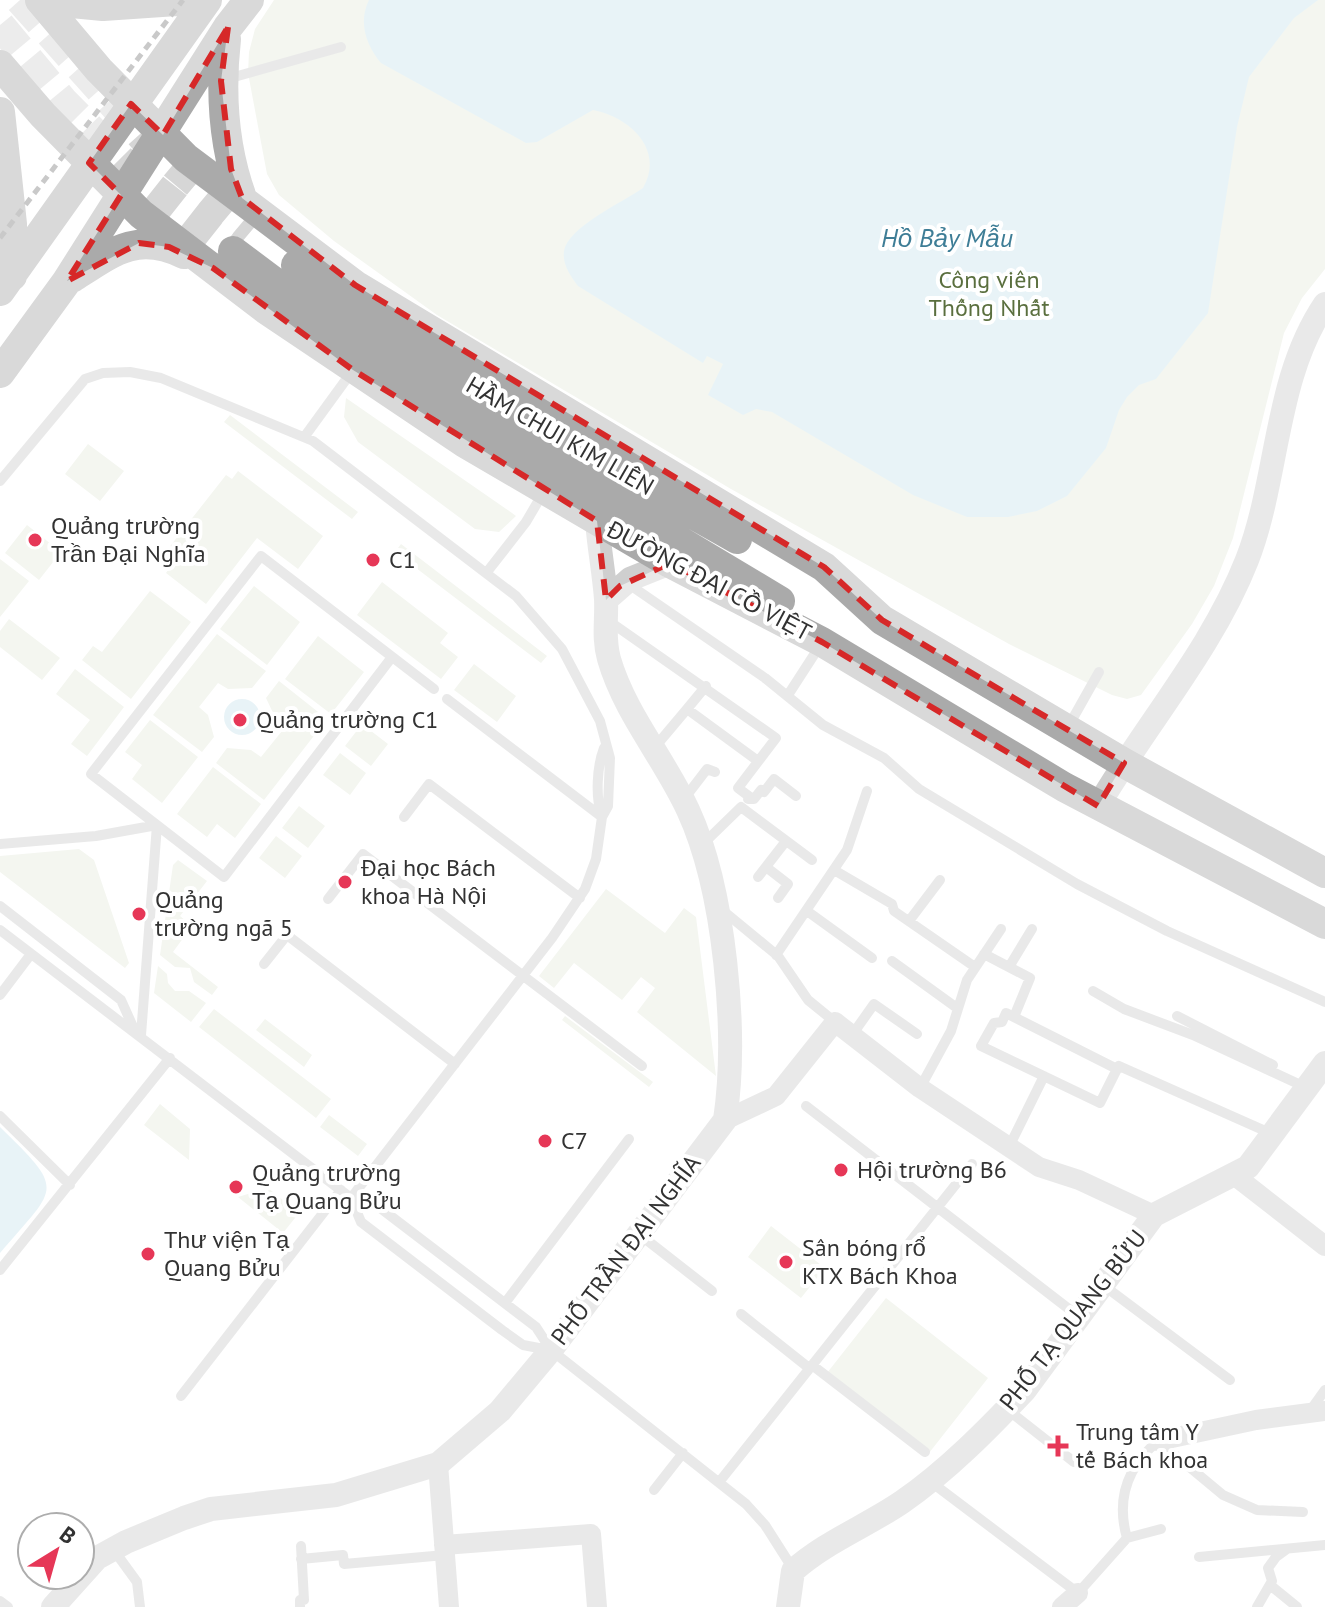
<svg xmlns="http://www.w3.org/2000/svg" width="1325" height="1607" font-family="'PT Sans',sans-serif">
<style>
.green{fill:#e6ebde}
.water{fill:#cde5ee}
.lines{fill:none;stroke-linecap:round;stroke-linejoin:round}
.primary-tunnel{stroke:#d6d6d6;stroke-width:30;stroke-dasharray:30 15;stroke-linecap:butt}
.service{stroke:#cfcfcf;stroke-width:10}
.minor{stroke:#cfcfcf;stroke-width:20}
.tertiary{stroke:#cfcfcf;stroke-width:24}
.primary{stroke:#aaa;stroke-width:30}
.rail{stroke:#878787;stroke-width:5;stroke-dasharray:8 6;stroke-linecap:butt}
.marked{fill:none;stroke:#d62828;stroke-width:6;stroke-dasharray:16 10;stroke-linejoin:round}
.poi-dot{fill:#e63757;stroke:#fff;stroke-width:3}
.labels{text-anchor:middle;stroke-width:8;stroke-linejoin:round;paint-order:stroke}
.park-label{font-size:24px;fill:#5a6f3e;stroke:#fff}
.street-label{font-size:24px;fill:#323232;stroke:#fff}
.poi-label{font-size:24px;fill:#323232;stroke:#fff;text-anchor:start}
.water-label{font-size:26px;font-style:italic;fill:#3e7d96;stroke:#fff}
</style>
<rect width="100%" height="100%" fill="#fff"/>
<path class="green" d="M 274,0 L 1325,0 L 1325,269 L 1302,298 L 1284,333 L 1233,538 L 1214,586 L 1192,624 L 1141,695 L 1127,699 L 1112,695 L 1009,644 L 731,489 L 437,315 L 334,241 L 279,195 L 267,174 L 248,73 L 249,52 L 255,29 Z
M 346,398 L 512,513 L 516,516 L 499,532 L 475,529 L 358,442 L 344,417 Z
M 230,415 L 358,512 L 352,519 L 224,422 Z
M 88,444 L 124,471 L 100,501 L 65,474 Z
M 238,471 L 323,536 L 298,569 L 257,538 L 206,604 L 166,573 L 174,561 L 164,554 L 226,475 L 232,479 Z
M 27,525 L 61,552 L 39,580 L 5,553 Z
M 401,544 L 547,656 L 541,663 L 395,552 Z
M 0,559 L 29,581 L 0,617 Z
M 382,582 L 448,633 L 440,643 L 458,657 L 441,679 L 357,615 Z
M 254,586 L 300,622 L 267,665 L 220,629 Z
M 150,591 L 191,622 L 131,699 L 82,660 L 93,646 L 102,652 Z
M 9,619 L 60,658 L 42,680 L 0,647 L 0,631 Z
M 217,634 L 266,671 L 252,688 L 228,689 L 218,683 L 199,707 L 208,715 L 214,737 L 202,752 L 153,715 Z
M 318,636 L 364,672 L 331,714 L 285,679 Z
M 474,664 L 516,696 L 497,722 L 454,690 Z
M 75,669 L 124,707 L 87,756 L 71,744 L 90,720 L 56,694 Z
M 279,681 L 327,719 L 264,800 L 216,763 L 227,748 L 251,750 L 261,757 L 282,731 L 273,724 L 274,715 L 266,698 Z
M 150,720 L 198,757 L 162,803 L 132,779 L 142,765 L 125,752 Z
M 362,724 L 388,744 L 371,766 L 345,746 Z
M 340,753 L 366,773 L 350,795 L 323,775 Z
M 213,767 L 261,804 L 235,838 L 217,824 L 207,837 L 177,814 Z
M 299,806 L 325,826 L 308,848 L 282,828 Z
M 276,836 L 302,856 L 285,878 L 259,858 Z
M 79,849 L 94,860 L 129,963 L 125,968 L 0,872 L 0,856 Z
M 178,860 L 207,881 L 180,916 L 192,926 L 173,952 L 218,987 L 212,995 L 194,982 L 190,968 L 175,967 L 160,955 L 173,865 Z
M 606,889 L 665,933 L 684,908 L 696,917 L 716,1076 L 637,1012 L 655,988 L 641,977 L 622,1000 L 574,963 L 554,988 L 539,976 Z
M 158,966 L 167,974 L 168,983 L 175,991 L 189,991 L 206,1003 L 191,1022 L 154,993 Z
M 214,1009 L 331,1099 L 316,1118 L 199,1027 Z
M 565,1016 L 653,1082 L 649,1087 L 562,1020 Z
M 265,1019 L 312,1055 L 304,1067 L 256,1030 Z
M 160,1104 L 190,1129 L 189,1160 L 144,1125 Z
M 329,1115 L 367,1144 L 358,1156 L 320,1127 Z
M 268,1188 L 299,1213 L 283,1233 L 238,1197 Z
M 771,1226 L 825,1268 L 801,1298 L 748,1257 Z
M 886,1298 L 988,1378 L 929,1453 L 827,1373 Z"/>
<path class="water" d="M 369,0 L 1318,0 L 1294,18 L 1249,77 L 1237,127 L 1208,313 L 1156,379 L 1139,385 L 1127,397 L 1119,410 L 1106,448 L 1067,496 L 1037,511 L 1008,517 L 967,517 L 913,495 L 772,412 L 756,409 L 743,415 L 708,395 L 723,364 L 707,356 L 703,363 L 578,286 C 571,277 562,264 564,251 C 568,227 623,202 643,188 C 665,150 630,117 593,110 L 537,142 L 526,143 L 381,63 C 366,45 358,22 369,0 Z
M224 717a18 18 0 1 1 36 0a18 18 0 1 1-36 0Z
M 0,1127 C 67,1192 57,1186 0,1253 Z"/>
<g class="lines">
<path class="primary-tunnel" d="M 20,0 L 144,139 L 252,230
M 0,25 L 64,102 L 133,172 L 233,251"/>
<path class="service" d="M 227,79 L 341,47
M 305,436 L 353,370
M 0,481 L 85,379 L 103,373 L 130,372 L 161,378 L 313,441 L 516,596 L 562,649 L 600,721 L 610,758 L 608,806 L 602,817 L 596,859 L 585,889 L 552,938 L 351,1198
M 487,572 L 526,522 L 543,493
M 627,583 L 765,678 L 823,725 L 884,758 L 919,789 L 1077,884 L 1167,931 L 1325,1002
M 606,619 L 776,738 L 738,788 L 750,797
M 392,657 L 224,877 L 91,774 L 261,556 L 434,689
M 788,695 L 821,644
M 447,699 L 602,817
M 687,709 L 706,686
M 1068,727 L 1099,672
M 655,747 L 687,709 L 758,761
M 684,799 L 707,769 L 715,772
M 748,799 L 754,799 L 761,790 L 764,792 L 774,779 L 796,796
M 602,816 C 595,798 597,766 604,748
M 404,817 L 429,784 L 580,898
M 0,844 L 96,836 L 157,825 L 141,1035
M 703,844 L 741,807 L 812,860
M 766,867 L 788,884 L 778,898
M 834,870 L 892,904 L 894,911 L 975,967
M 758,877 L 786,841
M 328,899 L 363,854 L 642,1066
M 0,906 L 121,1000 L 134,1029
M 721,909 L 778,956 L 808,1000 L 835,1022
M 807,911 L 872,958
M 909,921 L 940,880
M 0,930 L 351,1198 L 375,1204 L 536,1327 L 551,1350 L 746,1504 L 765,1525 L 793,1569
M 984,954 L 1030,978 L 1014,1017
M 776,955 L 847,850 L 867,791
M 892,961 L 957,1008
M 264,964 L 287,935 L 455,1064
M 1009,967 L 1032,929
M 1093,991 L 1124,1009 L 1193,1035 L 1305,1087
M 0,995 L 31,954
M 1177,1016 L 1273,1065
M 852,1035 L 874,1004 L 917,1034
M 1117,1069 L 1100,1103 L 981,1046 L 994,1023 L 1002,1022 L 1006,1013 L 1117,1069 L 1119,1066 L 1272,1134
M 920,1088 L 951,1031 L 967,980 L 1001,929
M 806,1106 L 1078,1316
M 0,1116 L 70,1185
M 1009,1147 L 1044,1076
M 351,1198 L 361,1222 L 502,1330 L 523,1345 L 549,1350
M 639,1234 L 712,1291
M 0,1270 L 170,1058
M 1103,1285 L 1230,1380
M 505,1303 L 629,1139
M 741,1314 L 809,1368
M 812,1365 L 925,1452
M 181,1396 L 341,1190
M 1008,1410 L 1074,1462
M 1310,1411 L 1325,1390
M 720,1481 L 972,1164
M 931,1482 L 1078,1593 L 1127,1538 L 1161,1529
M 654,1490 L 683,1453
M 1127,1538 C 1116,1499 1127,1467 1158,1441 L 1223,1495 L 1257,1510 L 1303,1512
M 113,1549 L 137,1582 L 140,1607
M 1199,1557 L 1325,1545
M 301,1559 L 343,1555 L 344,1564 L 445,1555
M 1270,1585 L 1297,1607
M 0,1601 L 8,1607
M 300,1607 L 300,1600 L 304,1600 L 301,1546
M 1257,1607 L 1272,1581 L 1268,1568 L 1276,1557 L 1287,1549"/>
<path class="minor" d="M 725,1120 L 776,1096 L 835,1022 L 920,1088 L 1039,1167 L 1079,1180 L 1154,1215
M 1234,1175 L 1325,1246
M 1158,1441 L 1256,1420 L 1325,1411
M 438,1464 L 449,1607
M 444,1545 L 591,1534 L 597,1607
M 1062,1607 L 1078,1593"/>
<path class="tertiary" d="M 606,600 L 630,579 L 670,563
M 1098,806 C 1146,724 1212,649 1247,560 C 1279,478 1274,379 1325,304
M 53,1607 L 97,1558 L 126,1542 L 184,1518 L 211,1509 L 336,1495 L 438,1464 L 500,1411 L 551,1350 L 725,1120 C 738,1033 725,890 688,810 C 664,758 625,714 609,659 C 603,638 607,620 606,599 C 604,573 599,547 597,521
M 788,1607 L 793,1571 C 825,1542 867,1526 902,1502 C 947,1471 988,1429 1025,1390 L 1154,1215 L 1248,1167 L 1325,1063"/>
<path class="primary" d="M 40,0 L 99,70 L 186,158 L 355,285 L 824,567 L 882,620 L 1124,763 L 1325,873
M 41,0 L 103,6 L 191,0
M 226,39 C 220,93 223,146 242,198
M 0,65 L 43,115 L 141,214 L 267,310 L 465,443 L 670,563 L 822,642 L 1064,787 L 1325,924
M 0,112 L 12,224 L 12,276
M 233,251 L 329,323 L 464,412 L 780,601
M 296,265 C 431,372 587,454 737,539
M 72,278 C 112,252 137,231 184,254
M 0,291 L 207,0
M 0,373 L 67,281 L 228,27 L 249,0"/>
<path class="rail" d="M 0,238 L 183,0"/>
</g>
<path d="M0 0H1325V1607H0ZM 228,27 L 221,81 L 231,169 L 242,198 L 355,285 L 824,567 L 882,620 L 1124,763 L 1098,806 L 822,642 L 670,563 L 620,586 L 606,600 L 597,521 L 353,370 L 213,268 L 169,247 L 139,243 L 67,281 L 121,195 L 89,163 L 131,104 L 163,135 Z" fill="#fff" fill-opacity=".55" fill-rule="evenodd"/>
<path class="marked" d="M 228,27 L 221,81 L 231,169 L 242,198 L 355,285 L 824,567 L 882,620 L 1124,763 L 1098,806 L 822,642 L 670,563 L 620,586 L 606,600 L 597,521 L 353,370 L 213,268 L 169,247 L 139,243 L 67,281 L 121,195 L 89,163 L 131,104 L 163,135 Z"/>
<g class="poi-dot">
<circle cx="35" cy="540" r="8"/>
<circle cx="373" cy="560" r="8"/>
<circle cx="240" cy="720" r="8"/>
<circle cx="345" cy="882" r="8"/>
<circle cx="139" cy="914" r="8"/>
<circle cx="545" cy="1141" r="8"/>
<circle cx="841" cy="1170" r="8"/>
<circle cx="236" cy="1187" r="8"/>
<circle cx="148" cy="1254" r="8"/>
<circle cx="786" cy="1262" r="8"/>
<path d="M1054 1434h8v8h8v8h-8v8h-8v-8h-8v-8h8z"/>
</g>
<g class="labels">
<g class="park-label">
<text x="989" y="288">Công viên<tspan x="989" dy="28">Thống Nhất</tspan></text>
</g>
<g class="street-label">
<text transform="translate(560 436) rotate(30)" y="8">HẦM CHUI KIM LIÊN</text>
<text transform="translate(709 581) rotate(28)" y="8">ĐƯỜNG ĐẠI CỒ VIỆT</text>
<text transform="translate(626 1250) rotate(-53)" y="8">PHỐ TRẦN ĐẠI NGHĨA</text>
<text transform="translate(1073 1320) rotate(-52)" y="8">PHỐ TẠ QUANG BỬU</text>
</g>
<g class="poi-label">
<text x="51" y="534">Quảng trường<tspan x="51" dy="28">Trần Đại Nghĩa</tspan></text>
<text x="389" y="568">C1</text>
<text x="256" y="728">Quảng trường C1</text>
<text x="361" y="876">Đại học Bách<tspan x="361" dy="28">khoa Hà Nội</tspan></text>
<text x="155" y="908">Quảng<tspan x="155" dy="28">trường ngã 5</tspan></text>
<text x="561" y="1149">C7</text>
<text x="857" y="1178">Hội trường B6</text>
<text x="252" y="1181">Quảng trường<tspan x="252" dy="28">Tạ Quang Bửu</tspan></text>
<text x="164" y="1248">Thư viện Tạ<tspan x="164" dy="28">Quang Bửu</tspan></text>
<text x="802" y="1256">Sân bóng rổ<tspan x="802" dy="28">KTX Bách Khoa</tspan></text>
<text x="1076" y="1440">Trung tâm Y<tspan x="1076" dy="28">tế Bách khoa</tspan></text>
</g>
<g class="water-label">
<text x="947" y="247">Hồ Bảy Mẫu</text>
</g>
</g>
<g transform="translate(56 1551) rotate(37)"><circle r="38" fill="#ffffff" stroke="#adadad" stroke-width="2"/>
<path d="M0-6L14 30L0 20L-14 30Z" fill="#e63757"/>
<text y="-12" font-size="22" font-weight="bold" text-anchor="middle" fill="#323232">B</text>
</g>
</svg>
